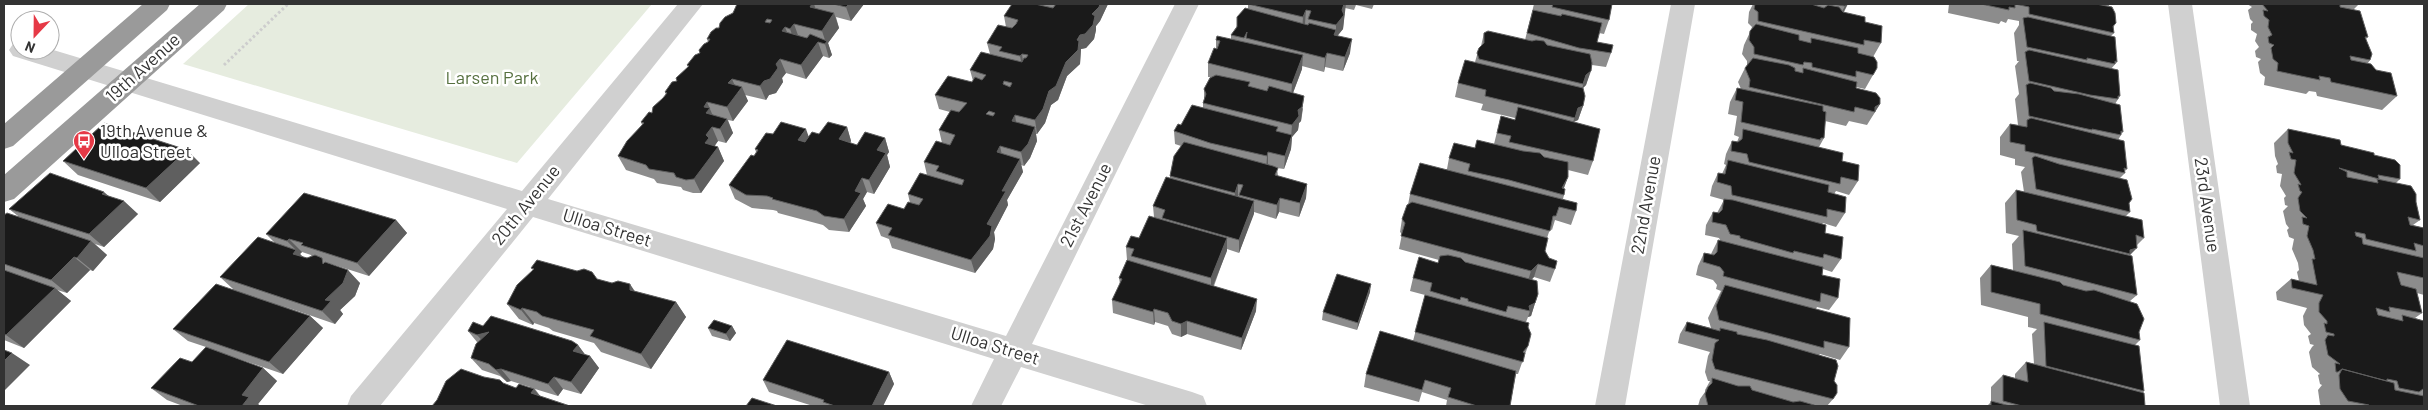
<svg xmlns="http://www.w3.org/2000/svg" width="2428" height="410" font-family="Barlow,sans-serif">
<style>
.green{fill:#e6ecdf}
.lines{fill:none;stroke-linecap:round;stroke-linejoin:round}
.path{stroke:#cdcdcd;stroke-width:3;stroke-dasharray:2.5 2.5;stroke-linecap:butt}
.street{fill:#d0d0d0;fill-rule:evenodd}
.highway{fill:#9a9a9a;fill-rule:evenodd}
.wall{fill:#8c8c8c;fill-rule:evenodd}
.shaded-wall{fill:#5f5f5f}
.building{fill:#1a1a1a;stroke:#5f5f5f;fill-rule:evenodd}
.labels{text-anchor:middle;stroke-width:5;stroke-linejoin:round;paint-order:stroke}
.street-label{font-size:18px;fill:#333;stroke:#fff}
.park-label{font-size:18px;fill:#56703f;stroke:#fff}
.poi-label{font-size:18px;fill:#333;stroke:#fff;text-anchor:start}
</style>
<rect width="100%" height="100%" fill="#fff"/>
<path class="green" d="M 249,4 L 652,4 L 517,163 L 183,64 Z"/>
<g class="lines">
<path class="path" d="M 224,65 L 288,4"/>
<path class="street" d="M 678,4 L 703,4 L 548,199 L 1006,336 L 1175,4 L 1199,4 L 1032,344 L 1192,392 L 1203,396 L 1207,406 L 1149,406 L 1021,367 L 1001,406 L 971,406 L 994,359 L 533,217 L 380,406 L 347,406 L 351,396 L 507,209 L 13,56 L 9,50 L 13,44 L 20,41 L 20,50 L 50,49 L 522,191 Z
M 1671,4 L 1695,4 L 1625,406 L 1595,406 Z
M 2168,4 L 2192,4 L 2250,406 L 2220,406 Z"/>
<path class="highway" d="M 143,4 L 170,4 L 167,10 L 13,146 L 4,149 L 4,124 Z
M 200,4 L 227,4 L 224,10 L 14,199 L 4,202 L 4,175 Z"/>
</g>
<path class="wall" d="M 737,4 L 864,4 L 851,21 L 836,17 L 839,28 L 828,43 L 832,55 L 829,58 L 823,56 L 806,79 L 786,73 L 782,78 L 783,82 L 776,93 L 769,95 L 766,100 L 745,95 L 748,101 L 733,121 L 728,120 L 733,133 L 726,143 L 718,141 L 714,146 L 718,147 L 724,161 L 701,193 L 693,193 L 683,190 L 681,187 L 657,183 L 654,179 L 626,170 L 618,156 L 642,125 L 641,122 L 652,113 L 666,95 L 665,92 L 677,81 L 688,67 L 687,65 L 700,53 L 708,42 L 707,39 L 719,28 L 733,13 Z
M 1012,4 L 1108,4 L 1100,21 L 1096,26 L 1096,30 L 1094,39 L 1086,48 L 1081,49 L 1080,64 L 1067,76 L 1058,100 L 1051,105 L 1045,123 L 1037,134 L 1036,134 L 1037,141 L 1030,158 L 1024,166 L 1021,165 L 1023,172 L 1007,200 L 1008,205 L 994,232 L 995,239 L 993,249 L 975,273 L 892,248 L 889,239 L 881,236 L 876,223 L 904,209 L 910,203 L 908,194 L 927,175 L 924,162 L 942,143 L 939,130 L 950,112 L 939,109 L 935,95 L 972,82 L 973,81 L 970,70 L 990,54 L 987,43 L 1006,27 L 1004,16 Z
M 1248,4 L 1374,4 L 1372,9 L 1356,5 L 1354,10 L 1345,8 L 1343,29 L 1337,36 L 1350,53 L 1343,71 L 1325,67 L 1324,72 L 1302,66 L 1302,69 L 1293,93 L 1303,109 L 1301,121 L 1299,123 L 1298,130 L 1292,137 L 1291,149 L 1284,169 L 1277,168 L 1278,176 L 1307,184 L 1306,198 L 1299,217 L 1279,212 L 1276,219 L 1254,212 L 1239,253 L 1227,249 L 1214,286 L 1256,311 L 1241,350 L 1187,334 L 1181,337 L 1172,334 L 1168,326 L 1155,322 L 1154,325 L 1113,313 L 1112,300 L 1120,284 L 1119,278 L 1127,260 L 1126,247 L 1139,238 L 1154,217 L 1153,206 L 1170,178 L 1170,176 L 1181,146 L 1175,144 L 1174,131 L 1203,108 L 1203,103 L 1204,100 L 1204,89 L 1210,77 L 1208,77 L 1208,63 L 1216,48 L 1216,40 L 1231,39 L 1231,35 L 1248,9 Z
M 1534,4 L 1612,4 L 1609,20 L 1604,34 L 1599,33 L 1597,42 L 1611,53 L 1606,67 L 1592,65 L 1586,85 L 1583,88 L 1583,106 L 1578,120 L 1574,122 L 1593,161 L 1588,175 L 1568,170 L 1568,177 L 1564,188 L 1564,195 L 1563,199 L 1576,211 L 1571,225 L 1555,220 L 1552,230 L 1550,229 L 1547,238 L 1545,251 L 1555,269 L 1550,282 L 1534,277 L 1531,280 L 1538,294 L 1531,316 L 1528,317 L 1526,322 L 1528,327 L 1528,346 L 1518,374 L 1516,374 L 1510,406 L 1446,406 L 1447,400 L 1422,392 L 1419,402 L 1364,387 L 1366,374 L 1413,341 L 1425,295 L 1410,291 L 1413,278 L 1438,263 L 1439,260 L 1399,249 L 1402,234 L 1400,232 L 1402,219 L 1408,205 L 1410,194 L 1447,169 L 1449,158 L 1475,148 L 1494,144 L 1501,116 L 1515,120 L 1515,118 L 1481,110 L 1483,104 L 1455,97 L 1458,83 L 1475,62 L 1479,48 L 1481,46 L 1484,33 L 1525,40 Z
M 1753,4 L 1848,4 L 1844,12 L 1865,22 L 1881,43 L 1873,57 L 1873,75 L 1865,89 L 1856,87 L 1856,88 L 1880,104 L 1867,125 L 1849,121 L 1846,126 L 1825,121 L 1824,138 L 1819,147 L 1842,161 L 1858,181 L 1849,195 L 1836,191 L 1834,194 L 1845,213 L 1836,227 L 1823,223 L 1822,224 L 1825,233 L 1841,259 L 1832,272 L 1823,269 L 1822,275 L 1838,298 L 1829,310 L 1817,307 L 1816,309 L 1849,347 L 1840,360 L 1820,354 L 1819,355 L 1834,381 L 1833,399 L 1827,406 L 1698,406 L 1700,399 L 1705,392 L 1705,390 L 1710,381 L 1708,381 L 1705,372 L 1708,356 L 1710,352 L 1678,343 L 1680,334 L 1687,322 L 1711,328 L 1708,318 L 1721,291 L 1716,289 L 1717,285 L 1713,280 L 1696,275 L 1698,266 L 1704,253 L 1711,254 L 1718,240 L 1720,240 L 1719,238 L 1705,235 L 1706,225 L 1713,212 L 1717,213 L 1724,200 L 1710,196 L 1712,186 L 1718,173 L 1722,174 L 1726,165 L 1724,164 L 1726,154 L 1732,141 L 1737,142 L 1739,137 L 1734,135 L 1737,116 L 1728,114 L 1730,102 L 1737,88 L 1741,89 L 1738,82 L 1745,68 L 1747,65 L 1747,61 L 1742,54 L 1744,45 L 1751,30 L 1752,27 L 1748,23 L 1749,12 Z
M 1949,4 L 2110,4 L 2108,7 L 2116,23 L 2113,28 L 2114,33 L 2111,36 L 2117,62 L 2111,69 L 2120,96 L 2115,104 L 2123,132 L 2121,134 L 2121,135 L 2118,140 L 2127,169 L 2125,171 L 2125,173 L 2120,178 L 2129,203 L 2130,212 L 2126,216 L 2144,238 L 2137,245 L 2130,255 L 2137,295 L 2130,301 L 2139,332 L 2140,340 L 2135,345 L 2144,391 L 2142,393 L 2145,406 L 1987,406 L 1991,402 L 1991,387 L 2003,375 L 2015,378 L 2015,374 L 2026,362 L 2034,364 L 2032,334 L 2037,329 L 2028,327 L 2028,317 L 1981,305 L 1980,278 L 1991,265 L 2013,270 L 2012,244 L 2019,236 L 2006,233 L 2005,203 L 2016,190 L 2024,192 L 2021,172 L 2025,167 L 2015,165 L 2015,159 L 2000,155 L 2000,137 L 2010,124 L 2018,125 L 2015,99 L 2019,94 L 2015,66 L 2019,61 L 2017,61 L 2014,33 L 2019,25 L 2019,21 L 2008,19 L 2006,23 L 2001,21 L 1999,24 L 1948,13 Z
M 2247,4 L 2359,4 L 2354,9 L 2368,37 L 2366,39 L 2370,60 L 2368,63 L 2397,96 L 2382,110 L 2317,96 L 2316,92 L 2309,91 L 2306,94 L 2264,85 L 2265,77 L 2260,73 L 2258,62 L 2261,59 L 2256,57 L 2255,51 L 2259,47 L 2255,41 L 2257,34 L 2251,30 L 2251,24 L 2253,22 L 2250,19 L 2248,10 L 2252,7 Z
M 847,127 L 851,141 L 850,143 L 857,145 L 885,138 L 889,152 L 887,155 L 890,167 L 874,194 L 867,192 L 863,199 L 866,206 L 849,232 L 829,230 L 823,225 L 778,213 L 777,211 L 773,210 L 752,208 L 735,199 L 729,185 L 754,156 L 756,152 L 755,149 L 773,134 L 809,136 L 819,134 Z
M 2288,129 L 2374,155 L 2400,179 L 2396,183 L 2416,202 L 2420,220 L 2413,225 L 2424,228 L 2424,295 L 2417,293 L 2422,313 L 2415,318 L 2424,321 L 2424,406 L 2321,406 L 2320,404 L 2318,390 L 2322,385 L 2320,384 L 2318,375 L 2320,374 L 2312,367 L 2309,352 L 2312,347 L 2314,345 L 2310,344 L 2308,336 L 2311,334 L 2304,325 L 2303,316 L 2307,308 L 2277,300 L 2276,292 L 2291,279 L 2299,281 L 2297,272 L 2299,270 L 2298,263 L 2292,249 L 2294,239 L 2289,237 L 2287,230 L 2289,228 L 2286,224 L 2283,211 L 2288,206 L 2285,205 L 2284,198 L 2286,196 L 2280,186 L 2282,174 L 2277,173 L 2276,166 L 2278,164 L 2275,156 L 2274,143 Z
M 63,161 L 200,163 L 160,202 L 78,175 Z
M 109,196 L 138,214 L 104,247 L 95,244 L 107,255 L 93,271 L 90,270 L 67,293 L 57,290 L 71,301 L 24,348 L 4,340 L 4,215 L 18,216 L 9,209 Z
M 396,220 L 407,233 L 369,276 L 325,262 L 360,283 L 355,296 L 340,310 L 343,314 L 335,324 L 283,306 L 310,316 L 323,328 L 283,374 L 207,348 L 263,368 L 277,381 L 258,404 L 260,406 L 183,406 L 167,400 L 151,388 L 192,362 L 206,347 L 188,341 L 173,329 L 233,289 L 220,277 L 275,243 L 266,234 ZM 302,252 L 311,255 L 312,257 L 307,258 L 303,257 L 300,254 Z
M 531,268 L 597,279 L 634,291 L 676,302 L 686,317 L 651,369 L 601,352 L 594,343 L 553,331 L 549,328 L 534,323 L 533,325 L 519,319 L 507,304 L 533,270 Z
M 1370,292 L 1357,330 L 1322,320 L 1323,312 Z
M 483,326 L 578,345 L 585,355 L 590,356 L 599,368 L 581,394 L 563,389 L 558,396 L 535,389 L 541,397 L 484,377 L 516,388 L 530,387 L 511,381 L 507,382 L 500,376 L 482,370 L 471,358 L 477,342 L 468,331 Z
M 732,326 L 736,333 L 730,341 L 712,336 L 708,328 Z
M 889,372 L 894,384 L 883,406 L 813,406 L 769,392 L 763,380 Z"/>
<path class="shaded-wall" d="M 810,4 L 814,4 L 817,13 L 810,7 Z
M 849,4 L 864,4 L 851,21 L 846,7 Z
M 1100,4 L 1108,4 L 1100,21 L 1096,26 L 1096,30 L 1094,39 L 1086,48 L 1081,49 L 1080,64 L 1067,76 L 1058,100 L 1051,105 L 1045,123 L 1037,134 L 1035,120 L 1049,91 L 1092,14 Z
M 1344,4 L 1346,4 L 1343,29 L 1335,39 L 1334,35 L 1336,31 L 1336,25 Z
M 1847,5 L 1840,19 L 1837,21 L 1845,6 Z
M 1306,10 L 1305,24 L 1302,31 L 1303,17 Z
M 834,13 L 839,28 L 828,43 L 832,55 L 829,58 L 825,44 L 826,43 L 822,31 Z
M 794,24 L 799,38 L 795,43 L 790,29 Z
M 785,27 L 791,42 L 782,31 Z
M 1352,39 L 1350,53 L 1343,71 L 1345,57 Z
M 818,42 L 823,56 L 806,79 L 801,65 Z
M 1327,53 L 1325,67 L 1324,72 L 1325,58 Z
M 1022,54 L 1024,68 L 1023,71 L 1020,56 Z
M 1303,55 L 1302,69 L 1291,98 L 1292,84 Z
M 780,59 L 786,73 L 782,78 L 783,82 L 776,93 L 769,95 L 766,100 L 760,86 Z
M 1591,71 L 1586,85 L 1582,89 L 1586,75 Z
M 732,79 L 738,93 L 742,87 L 748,101 L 733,121 L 727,107 L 728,83 Z
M 1304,96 L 1301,121 L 1299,123 L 1298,130 L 1292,137 L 1291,149 L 1284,169 L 1285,156 L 1291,138 L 1292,125 Z
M 707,102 L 713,116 L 712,127 L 704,107 Z
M 1880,104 L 1871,118 L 1875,112 L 1875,107 Z
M 1583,106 L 1578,120 L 1573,122 L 1578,108 Z
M 1015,115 L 1017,129 L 1012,121 Z
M 727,119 L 733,133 L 726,143 L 720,129 Z
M 712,127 L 718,141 L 714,147 L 718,147 L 724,161 L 701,193 L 694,179 L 706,135 Z
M 847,127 L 851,141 L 844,153 L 839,139 Z
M 1035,127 L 1037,141 L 1030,158 L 1024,166 L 1021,152 Z
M 806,129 L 811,143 L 798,140 Z
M 885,138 L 889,152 L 887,155 L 890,167 L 874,194 L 869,180 L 877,150 Z
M 1000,146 L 1003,160 L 997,152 Z
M 187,150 L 200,163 L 160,202 L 146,188 Z
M 1268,152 L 1268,165 L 1266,170 L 1267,156 Z
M 1020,159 L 1023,172 L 1007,200 L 1008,205 L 994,232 L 995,239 L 993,249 L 975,273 L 971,260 L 1002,191 Z
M 1568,177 L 1563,190 L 1562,188 Z
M 862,178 L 867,192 L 863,199 L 866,206 L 849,232 L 844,219 L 855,191 Z
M 1238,184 L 1238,197 L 1234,207 L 1235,193 Z
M 1307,184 L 1306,198 L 1299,217 L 1300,203 Z
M 104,192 L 119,205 L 124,201 L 138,214 L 104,247 L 89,234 L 102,194 Z
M 1280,198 L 1279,212 L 1276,219 L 1277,205 Z
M 1254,201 L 1254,214 L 1239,253 L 1239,240 Z
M 396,220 L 407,233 L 369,276 L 357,263 Z
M 1227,238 L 1227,251 L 1211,291 L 1211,278 Z
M 289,239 L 302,252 L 300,254 L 309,263 L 293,254 L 296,250 L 287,241 Z
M 91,241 L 107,255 L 93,271 L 77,258 Z
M 2137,248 L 2124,261 L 2123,261 L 2130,254 L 2130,250 Z
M 74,257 L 90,270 L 67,293 L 51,280 Z
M 1538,264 L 1534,277 L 1527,284 L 1531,271 Z
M 348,270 L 360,283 L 355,296 L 340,310 L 343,314 L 335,324 L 322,311 L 325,300 Z
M 630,284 L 640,299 L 630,290 Z
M 1371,284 L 1370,292 L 1357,330 L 1358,323 Z
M 55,288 L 71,301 L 24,348 L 6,335 Z
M 1257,299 L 1256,311 L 1241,350 L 1242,338 Z
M 676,302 L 686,317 L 651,369 L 641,354 Z
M 1535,303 L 1531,316 L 1528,317 L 1530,311 L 1529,306 Z
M 522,308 L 534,323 L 533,325 L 521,310 Z
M 1154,309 L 1155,322 L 1154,325 L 1153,312 Z
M 310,316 L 323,328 L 283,374 L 269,362 Z
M 1187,321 L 1187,334 L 1181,337 L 1181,324 Z
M 732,326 L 736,333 L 730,341 L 726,334 Z
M 489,332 L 488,347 L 477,335 Z
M 578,345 L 587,357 L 573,351 Z
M 12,353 L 30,365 L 4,391 L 4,361 Z
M 590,356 L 599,368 L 581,394 L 571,382 Z
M 263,368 L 277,381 L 258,404 L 260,406 L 242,406 L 242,395 Z
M 501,369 L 511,381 L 507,382 L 496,370 Z
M 889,372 L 894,384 L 883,406 L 872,406 Z
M 554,377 L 563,389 L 558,396 L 548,384 Z
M 534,389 L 544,401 L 531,393 Z"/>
<path class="building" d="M 737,4 L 812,4 L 810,7 L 834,13 L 822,31 L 794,24 L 790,29 L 785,27 L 782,31 L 807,38 L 810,34 L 827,41 L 825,44 L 818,42 L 801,65 L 780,59 L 776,64 L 778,68 L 770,79 L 764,81 L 760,86 L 732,79 L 728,83 L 742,87 L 727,107 L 707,102 L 704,107 L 710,108 L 706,113 L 727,119 L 720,129 L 712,127 L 706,135 L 709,138 L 705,143 L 718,147 L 694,179 L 686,180 L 676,177 L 674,173 L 649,169 L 646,165 L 618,156 L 627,141 L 644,123 L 641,122 L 649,112 L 652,113 L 653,107 L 663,98 L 667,93 L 665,92 L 672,82 L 677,81 L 676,78 L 689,66 L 687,65 L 695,55 L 700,53 L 699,50 L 704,44 L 708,42 L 710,39 L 707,39 L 711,32 L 716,28 L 719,28 L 720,23 L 725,17 L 733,13 ZM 767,19 L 772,20 L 770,23 L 765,22 Z
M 833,4 L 849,4 L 846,7 Z
M 1012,4 L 1035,4 L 1053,8 L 1056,4 L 1054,4 L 1100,4 L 1099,7 L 1092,14 L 1095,16 L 1093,25 L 1085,34 L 1080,35 L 1077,40 L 1079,41 L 1078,50 L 1066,62 L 1056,86 L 1049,91 L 1043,109 L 1035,120 L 1015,115 L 1012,121 L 1035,127 L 1028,144 L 1021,152 L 1000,146 L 997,152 L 1020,159 L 1002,191 L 1006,191 L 987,224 L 992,226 L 990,236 L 971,260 L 888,235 L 892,228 L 876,223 L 888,204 L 904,209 L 908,202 L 919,205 L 923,199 L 908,194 L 920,173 L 962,185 L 964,180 L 936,171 L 939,166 L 924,162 L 936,141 L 950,145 L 955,135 L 939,130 L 951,110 L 959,112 L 967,103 L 935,95 L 948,76 L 972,82 L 975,77 L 982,80 L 986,75 L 970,70 L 981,52 L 1022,62 L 1024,58 L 1026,58 L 1028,55 L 1022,54 L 1020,56 L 999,51 L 1002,47 L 987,43 L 998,25 L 1012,28 L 1016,24 L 1018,20 L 1004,16 ZM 1004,81 L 1012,83 L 1010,87 L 1003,84 ZM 989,111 L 995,113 L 993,116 L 986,114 Z
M 1248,4 L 1344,4 L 1342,10 L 1344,15 L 1336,25 L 1308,19 L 1311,11 L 1306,10 L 1303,17 Z
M 1553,4 L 1612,4 L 1609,20 L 1552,7 Z
M 1755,4 L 1811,4 L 1824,8 L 1828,5 L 1839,7 L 1843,12 L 1865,17 L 1865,22 L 1882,26 L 1881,43 L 1864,40 L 1864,45 L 1758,21 L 1758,12 L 1754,9 Z
M 1832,4 L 1848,4 L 1847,5 L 1845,6 Z
M 1981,4 L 2096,4 L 2112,7 L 2115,13 L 2116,23 L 2113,26 L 2114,33 L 2029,14 L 2029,7 L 2015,4 L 2015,8 L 2009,7 L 2009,10 Z
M 2262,4 L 2340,4 L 2340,7 L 2360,11 L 2368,37 L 2365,37 L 2372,54 L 2370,60 L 2350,56 L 2351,60 L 2371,64 L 2376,70 L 2391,73 L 2397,96 L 2331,82 L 2330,78 L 2319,76 L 2320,80 L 2277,71 L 2278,63 L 2273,59 L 2271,48 L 2274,45 L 2269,43 L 2268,37 L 2272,35 L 2268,27 L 2269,20 L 2264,16 L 2263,10 L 2268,11 Z
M 1245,8 L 1308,25 L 1309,23 L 1336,30 L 1334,35 L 1352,39 L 1345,57 L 1327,53 L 1325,58 L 1246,38 L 1247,32 L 1244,38 L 1231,35 L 1237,27 L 1237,17 Z
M 1533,10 L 1561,16 L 1562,14 L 1602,23 L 1597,42 L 1613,45 L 1611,53 L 1579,48 L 1527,33 Z
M 2028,17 L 2115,37 L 2117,62 L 2115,61 L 2115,64 L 2087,58 L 2087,60 L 2027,47 L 2023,18 Z
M 1756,24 L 1799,35 L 1799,40 L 1811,43 L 1811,38 L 1858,48 L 1858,53 L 1874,57 L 1877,62 L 1877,68 L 1873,75 L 1856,71 L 1856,77 L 1812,67 L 1812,63 L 1804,62 L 1803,65 L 1754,54 L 1754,47 L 1749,40 L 1750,31 Z
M 1488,31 L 1532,41 L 1536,40 L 1544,41 L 1547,45 L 1590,54 L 1592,63 L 1591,71 L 1586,75 L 1583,84 L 1479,59 L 1477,53 L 1479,48 L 1484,43 L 1484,33 Z
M 1217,36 L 1303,55 L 1292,84 L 1208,63 L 1214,48 L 1217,49 L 1220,41 L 1216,40 Z
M 2029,50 L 2118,70 L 2120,96 L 2118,96 L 2118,99 L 2090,95 L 2029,81 L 2025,52 Z
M 1753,58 L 1789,65 L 1795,68 L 1795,71 L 1803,73 L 1803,68 L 1857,82 L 1856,88 L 1876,93 L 1880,98 L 1880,104 L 1875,107 L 1875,112 L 1855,107 L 1854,112 L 1749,87 L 1750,80 L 1745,68 Z
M 1465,60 L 1583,88 L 1585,96 L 1583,106 L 1578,108 L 1575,118 L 1485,96 L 1486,90 L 1458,83 Z
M 1216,75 L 1250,82 L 1248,86 L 1267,91 L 1269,86 L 1304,96 L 1302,107 L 1298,110 L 1299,116 L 1292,125 L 1203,103 L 1206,94 L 1204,89 L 1210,78 Z
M 2030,83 L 2051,88 L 2054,91 L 2079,94 L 2120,105 L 2123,132 L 2121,131 L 2121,135 L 2092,129 L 2092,130 L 2029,116 L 2026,85 Z
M 1737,88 L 1823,106 L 1823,111 L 1826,112 L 1824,138 L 1821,138 L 1820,140 L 1741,122 L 1743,102 L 1735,100 Z
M 1192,105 L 1278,127 L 1276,131 L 1292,135 L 1285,156 L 1268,152 L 1267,156 L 1210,143 L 1174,131 L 1178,124 L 1181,125 Z
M 1518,107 L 1600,129 L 1593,161 L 1509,142 L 1511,136 L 1497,133 L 1501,116 L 1515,120 Z
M 2031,118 L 2124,141 L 2127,169 L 2124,168 L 2125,173 L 2025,151 L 2025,145 L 2010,142 L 2010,124 L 2027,127 L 2027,120 Z
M 781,122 L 806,129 L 798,140 L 805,142 L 812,132 L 819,134 L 828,122 L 847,127 L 839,139 L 857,145 L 865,132 L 885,138 L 877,150 L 886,153 L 869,180 L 862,178 L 855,191 L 861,193 L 844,219 L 824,216 L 817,211 L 772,199 L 773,198 L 767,196 L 746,195 L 729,185 L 751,155 L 754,156 L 758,150 L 755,149 L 766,133 L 773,134 Z
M 104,123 L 187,150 L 146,188 L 63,161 Z
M 1743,129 L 1843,153 L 1842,161 L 1859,165 L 1858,181 L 1841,177 L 1840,184 L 1749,162 L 1747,154 L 1731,151 L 1732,141 L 1738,142 L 1742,139 Z
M 2288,129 L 2340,140 L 2341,145 L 2374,153 L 2374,155 L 2395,160 L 2400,165 L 2400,179 L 2378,175 L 2379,179 L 2339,168 L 2347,172 L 2347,177 L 2378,183 L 2377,179 L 2411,186 L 2416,194 L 2416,202 L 2420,220 L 2408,217 L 2410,225 L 2424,228 L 2424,246 L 2414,243 L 2416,251 L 2366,239 L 2365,234 L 2355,232 L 2356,236 L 2362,238 L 2363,244 L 2424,258 L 2424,278 L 2397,272 L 2401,285 L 2416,289 L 2422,313 L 2389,307 L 2390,312 L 2376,308 L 2378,315 L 2403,321 L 2402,315 L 2424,321 L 2424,390 L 2423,389 L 2419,392 L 2399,388 L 2397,381 L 2387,379 L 2387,381 L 2342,369 L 2338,372 L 2336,372 L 2335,363 L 2340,364 L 2328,355 L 2325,340 L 2328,335 L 2334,336 L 2334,334 L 2326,332 L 2324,323 L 2327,324 L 2327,321 L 2319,312 L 2319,303 L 2323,295 L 2292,288 L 2291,279 L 2317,285 L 2312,259 L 2315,259 L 2313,250 L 2307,236 L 2309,226 L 2303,224 L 2302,217 L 2307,218 L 2300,211 L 2298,198 L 2302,192 L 2300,191 L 2298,184 L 2301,185 L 2300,183 L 2294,173 L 2296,160 L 2291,159 L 2289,152 L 2293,153 L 2288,143 Z
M 1477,140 L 1523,151 L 1540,153 L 1544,157 L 1568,162 L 1568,177 L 1562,188 L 1565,189 L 1564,195 L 1509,180 L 1468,171 L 1470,164 L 1449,158 L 1454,143 L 1475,148 Z
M 1184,142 L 1273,166 L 1278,168 L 1275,175 L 1307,184 L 1300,203 L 1280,198 L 1277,205 L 1239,195 L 1243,185 L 1238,184 L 1235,193 L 1170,176 L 1174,156 Z
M 2035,156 L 2059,164 L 2127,180 L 2132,199 L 2129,203 L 2130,212 L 2036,189 L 2032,158 Z
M 1728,160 L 1829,185 L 1828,192 L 1846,197 L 1845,213 L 1827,209 L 1827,217 L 1732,195 L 1731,186 L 1717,182 L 1718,173 L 1725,174 Z
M 1420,163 L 1577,203 L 1576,211 L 1559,207 L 1556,216 L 1553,216 L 1550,231 L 1410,194 Z
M 50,173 L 104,192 L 102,194 L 124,201 L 89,234 L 9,209 Z
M 1166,177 L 1254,201 L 1239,240 L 1162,218 L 1165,210 L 1153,206 Z
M 2016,190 L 2142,220 L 2144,238 L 2136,235 L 2137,248 L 2130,250 L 2130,254 L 2037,231 L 2036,225 L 2017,220 Z
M 304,193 L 396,220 L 357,263 L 301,245 L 303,243 L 289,239 L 287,241 L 266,234 Z
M 1724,199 L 1733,200 L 1826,225 L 1825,233 L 1843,237 L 1841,259 L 1824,254 L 1823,258 L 1794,251 L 1793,253 L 1740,238 L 1740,236 L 1730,234 L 1726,225 L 1712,222 L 1713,212 L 1719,213 L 1722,210 Z
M 1412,202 L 1548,238 L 1545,251 L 1549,258 L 1557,261 L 1555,269 L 1538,264 L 1531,271 L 1401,236 L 1405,223 L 1402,219 L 1407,205 Z
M 7,213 L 91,241 L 77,258 L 74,257 L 51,280 L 4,264 L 4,215 Z
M 1149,216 L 1227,238 L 1211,278 L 1131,256 L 1134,249 L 1126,247 L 1131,236 L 1139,238 Z
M 2023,230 L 2132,256 L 2137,295 L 2025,266 Z
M 258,237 L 296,250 L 293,254 L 307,258 L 315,255 L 322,258 L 323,264 L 325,262 L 348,270 L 343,283 L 325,300 L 331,301 L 322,311 L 220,277 Z
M 1718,240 L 1823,267 L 1822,275 L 1840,279 L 1838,298 L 1821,293 L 1820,302 L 1723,276 L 1724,272 L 1720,267 L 1703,262 L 1704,253 L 1714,255 L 1717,252 Z
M 1448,255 L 1461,258 L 1465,262 L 1537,281 L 1538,294 L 1535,303 L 1529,306 L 1530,311 L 1508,306 L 1506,312 L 1468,301 L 1468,299 L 1461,297 L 1460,300 L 1430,291 L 1432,283 L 1413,278 L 1419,257 L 1438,263 L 1440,256 Z
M 537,260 L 577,271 L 584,269 L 592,272 L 597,279 L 612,283 L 618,281 L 630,284 L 630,290 L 676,302 L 641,354 L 590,336 L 594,330 L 542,316 L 537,312 L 522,308 L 521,310 L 507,304 L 517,285 L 534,269 L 531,268 Z
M 1127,260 L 1257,299 L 1242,338 L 1187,321 L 1181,324 L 1172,321 L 1168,313 L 1154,309 L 1153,312 L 1112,300 L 1122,279 L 1119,278 Z
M 1991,265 L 2060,282 L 2063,285 L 2086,291 L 2094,290 L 2137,304 L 2144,319 L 2139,332 L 2140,340 L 2040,314 L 2040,304 L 1991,292 Z
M 4,270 L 55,288 L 6,335 L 4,334 Z
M 1337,274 L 1371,284 L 1358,323 L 1323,312 Z
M 216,284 L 310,316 L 269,362 L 173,329 Z
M 1725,285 L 1850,318 L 1849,347 L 1824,341 L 1824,348 L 1719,320 L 1716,306 Z
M 1425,295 L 1529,323 L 1528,327 L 1531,334 L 1528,346 L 1523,352 L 1525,353 L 1523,362 L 1415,332 Z
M 491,316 L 572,341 L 578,345 L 573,351 L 590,356 L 571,382 L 554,377 L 548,384 L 501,369 L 496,370 L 489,364 L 471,358 L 476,344 L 489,332 L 477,335 L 468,331 L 473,322 L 483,326 Z
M 714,320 L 732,326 L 726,334 L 708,328 Z
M 1687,322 L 1720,331 L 1720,328 L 1737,332 L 1737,334 L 1767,340 L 1836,360 L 1838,366 L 1834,381 L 1837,385 L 1837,393 L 1833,399 L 1715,369 L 1712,360 L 1715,343 L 1719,340 L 1685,331 Z
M 2044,322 L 2139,346 L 2144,391 L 2046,366 Z
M 1380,331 L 1516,371 L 1510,406 L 1477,406 L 1448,397 L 1451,388 L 1425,380 L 1422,390 L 1366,374 Z
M 787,340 L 889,372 L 872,406 L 835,406 L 823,402 L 824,400 L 763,380 Z
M 206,347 L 263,368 L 242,395 L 249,397 L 242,406 L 199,406 L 151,388 L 180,358 L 192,362 Z
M 4,350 L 12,353 L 4,361 Z
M 2026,362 L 2144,393 L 2145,406 L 2022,406 L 2003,401 L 2003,375 L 2028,382 Z
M 461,369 L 484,377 L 500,380 L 503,383 L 516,388 L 519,384 L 534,389 L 531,393 L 570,406 L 432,406 L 437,400 L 446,381 Z
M 2342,369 L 2394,383 L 2395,390 L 2424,396 L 2424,406 L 2369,406 L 2369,405 L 2348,401 L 2340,389 L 2339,375 Z
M 1712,378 L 1738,386 L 1750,386 L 1752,390 L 1793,402 L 1800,401 L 1814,405 L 1816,406 L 1708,406 L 1705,394 L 1708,387 L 1712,383 Z
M 752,398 L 777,406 L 746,406 Z
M 1991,401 L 2010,406 L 1991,406 Z"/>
<defs>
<g id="bus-pin" transform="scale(1.125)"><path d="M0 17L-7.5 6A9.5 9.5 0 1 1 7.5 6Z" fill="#e63946" stroke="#fff"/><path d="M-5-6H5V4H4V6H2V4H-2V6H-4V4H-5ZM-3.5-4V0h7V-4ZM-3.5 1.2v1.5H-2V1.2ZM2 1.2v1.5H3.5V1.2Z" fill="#fff"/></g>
</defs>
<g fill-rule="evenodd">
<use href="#bus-pin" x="84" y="141"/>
</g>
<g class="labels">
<g class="street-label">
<text transform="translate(143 68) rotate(-42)" y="6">19th Avenue</text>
<text transform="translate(526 205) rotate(-51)" y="6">20th Avenue</text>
<text transform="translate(1086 205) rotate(-63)" y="6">21st Avenue</text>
<text transform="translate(1646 205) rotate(-80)" y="6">22nd Avenue</text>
<text transform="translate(2207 205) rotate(82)" y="6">23rd Avenue</text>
<text transform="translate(607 228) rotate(17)" y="6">Ulloa Street</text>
<text transform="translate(995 346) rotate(17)" y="6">Ulloa Street</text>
</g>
<g class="park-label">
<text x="492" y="84">Larsen Park</text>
</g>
<g class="poi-label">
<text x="100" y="137">19th Avenue &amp;<tspan x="100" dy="21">Ulloa Street</tspan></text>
</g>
</g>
<rect width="2428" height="410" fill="none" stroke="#333333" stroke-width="10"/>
<g transform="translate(35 35) rotate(202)"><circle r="24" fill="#ffffff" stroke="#adadad"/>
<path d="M0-4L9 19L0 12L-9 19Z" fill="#e63946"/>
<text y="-8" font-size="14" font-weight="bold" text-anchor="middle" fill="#333333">N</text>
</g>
</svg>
